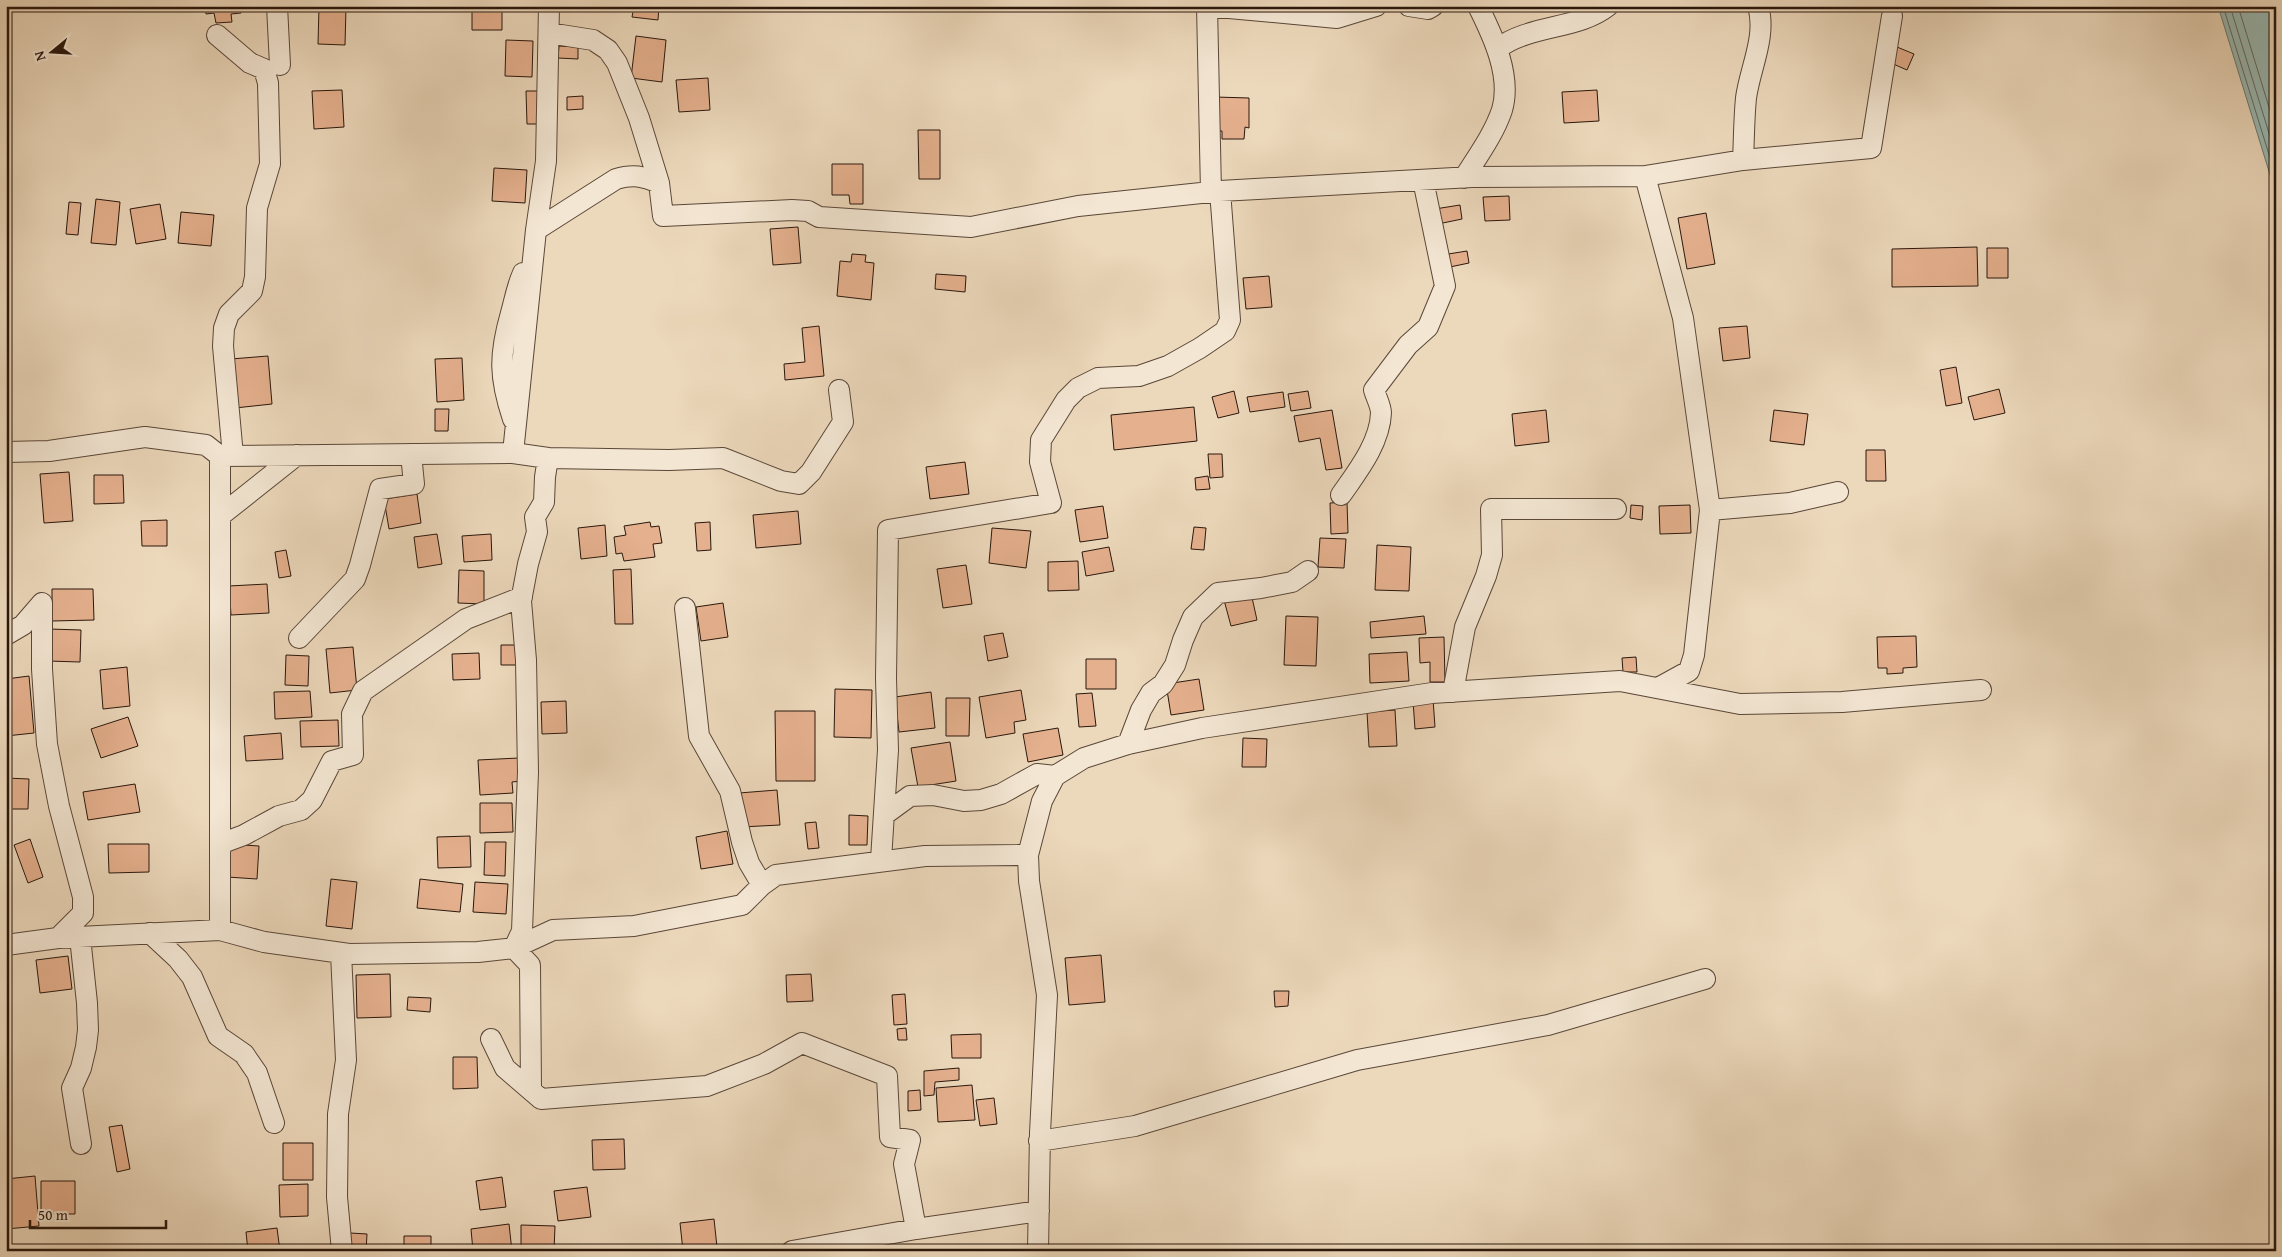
<svg xmlns="http://www.w3.org/2000/svg" width="2282" height="1257" font-family="'Gentium Book Plus',serif">
<style>
.water{fill:#99b9b3;stroke:#6c7870}
.lines{fill:none;stroke-linecap:round;stroke-linejoin:round}
.shore{stroke:#616860;stroke-width:1}
.building{fill:#e5b08e;stroke:#29170c}
.minor-casing{stroke:#5a4738;stroke-width:22}
.minor{stroke:#f3e6d3;stroke-width:20}
</style>
<rect width="100%" height="100%" fill="#ecd8bb"/>
<filter id="stains"><feTurbulence type="fractalNoise" baseFrequency=".004" numOctaves="4"/><feColorMatrix values="0 0 0 0 .2 0 0 0 0 .09 0 0 0 0 .02 0 0 0 .5 -.17"/></filter>
<radialGradient id="worn" r=".72"><stop offset=".6" stop-color="#630" stop-opacity="0"/><stop offset="1" stop-color="#630" stop-opacity=".3"/></radialGradient>
<path class="water" d="M 2218,6 L 2276,6 L 2276,194 Z"/>
<g class="lines">
<path class="shore" d="M 2223,6 L 2276,177
M 2230,6 L 2276,156
M 2238,6 L 2276,130"/>
</g>
<path class="building" d="M 205,6 L 240,6 L 241,13 L 231,14 L 232,22 L 216,23 L 214,13 L 206,14 Z
M 472,6 L 502,6 L 502,30 L 472,30 Z
M 634,6 L 659,6 L 658,20 L 632,17 Z
M 894,6 L 919,6 L 894,10 Z
M 319,7 L 346,7 L 345,45 L 318,44 Z
M 636,36 L 666,40 L 662,82 L 631,78 Z
M 506,40 L 533,41 L 532,77 L 505,76 Z
M 559,46 L 578,47 L 578,59 L 558,58 Z
M 1897,47 L 1914,54 L 1907,70 L 1891,63 Z
M 708,78 L 710,110 L 679,112 L 676,80 Z
M 342,90 L 344,127 L 314,129 L 312,91 Z
M 1597,90 L 1599,121 L 1564,123 L 1562,92 Z
M 526,91 L 539,91 L 540,124 L 527,124 Z
M 583,96 L 583,109 L 567,110 L 567,97 Z
M 1215,97 L 1249,98 L 1249,128 L 1245,127 L 1244,139 L 1222,139 L 1222,131 L 1214,131 Z
M 918,130 L 940,130 L 940,179 L 919,179 Z
M 832,164 L 863,164 L 863,204 L 850,204 L 849,195 L 832,195 Z
M 494,168 L 527,170 L 525,203 L 492,201 Z
M 1509,196 L 1510,220 L 1485,221 L 1483,197 Z
M 96,199 L 120,202 L 116,245 L 91,243 Z
M 69,202 L 81,203 L 78,235 L 66,234 Z
M 160,204 L 166,239 L 136,244 L 130,209 Z
M 1460,205 L 1462,219 L 1438,224 L 1435,209 Z
M 181,212 L 214,215 L 211,246 L 178,243 Z
M 1706,213 L 1715,264 L 1687,269 L 1678,218 Z
M 798,227 L 801,263 L 773,265 L 770,229 Z
M 1977,247 L 1978,286 L 1892,287 L 1892,249 Z
M 1987,248 L 2008,248 L 2008,278 L 1987,278 Z
M 1467,251 L 1469,263 L 1445,268 L 1442,255 Z
M 852,254 L 866,255 L 865,262 L 874,263 L 871,300 L 837,296 L 840,261 L 851,262 Z
M 936,274 L 966,276 L 965,292 L 935,289 Z
M 1269,276 L 1272,307 L 1246,309 L 1243,278 Z
M 819,326 L 824,376 L 785,380 L 784,364 L 805,362 L 802,328 Z
M 1747,326 L 1750,358 L 1723,361 L 1719,328 Z
M 268,356 L 272,404 L 235,408 L 231,359 Z
M 462,358 L 464,400 L 437,402 L 435,359 Z
M 1956,367 L 1962,403 L 1946,406 L 1940,370 Z
M 1999,389 L 2005,413 L 1974,420 L 1968,397 Z
M 1234,391 L 1239,413 L 1218,418 L 1212,397 Z
M 1308,391 L 1311,408 L 1291,411 L 1288,394 Z
M 1283,392 L 1285,407 L 1250,412 L 1247,397 Z
M 1194,407 L 1197,441 L 1114,450 L 1111,415 Z
M 435,409 L 449,409 L 448,431 L 435,431 Z
M 1332,410 L 1342,468 L 1326,470 L 1320,438 L 1299,442 L 1294,416 Z
M 1546,410 L 1549,442 L 1515,446 L 1512,414 Z
M 1774,410 L 1808,414 L 1804,445 L 1770,441 Z
M 1866,450 L 1885,450 L 1886,481 L 1866,481 Z
M 1208,454 L 1222,454 L 1223,477 L 1210,478 Z
M 965,462 L 969,494 L 930,499 L 926,467 Z
M 69,472 L 73,521 L 44,523 L 40,474 Z
M 94,475 L 123,475 L 124,503 L 94,504 Z
M 1208,476 L 1210,489 L 1196,490 L 1195,478 Z
M 417,494 L 421,523 L 389,529 L 384,499 Z
M 1347,502 L 1348,533 L 1331,534 L 1330,503 Z
M 1631,505 L 1643,506 L 1642,520 L 1630,518 Z
M 1690,505 L 1691,533 L 1660,534 L 1659,506 Z
M 1103,506 L 1108,538 L 1080,542 L 1075,510 Z
M 798,511 L 801,544 L 756,548 L 753,515 Z
M 167,520 L 167,546 L 142,546 L 141,521 Z
M 650,522 L 651,527 L 659,526 L 662,543 L 653,544 L 655,557 L 624,561 L 622,553 L 616,554 L 614,537 L 626,535 L 624,526 Z
M 710,522 L 711,550 L 697,551 L 695,523 Z
M 605,525 L 607,556 L 581,559 L 578,528 Z
M 1194,527 L 1206,528 L 1204,550 L 1191,549 Z
M 992,528 L 1031,531 L 1026,568 L 989,563 Z
M 437,534 L 442,564 L 418,568 L 414,537 Z
M 491,534 L 492,560 L 464,562 L 462,536 Z
M 1320,538 L 1346,539 L 1344,568 L 1318,567 Z
M 1377,545 L 1411,547 L 1409,591 L 1375,590 Z
M 1109,547 L 1114,571 L 1086,576 L 1082,552 Z
M 286,550 L 291,576 L 279,578 L 275,552 Z
M 6,557 L 9,589 L 6,589 Z
M 1078,561 L 1079,590 L 1048,591 L 1048,562 Z
M 966,565 L 972,604 L 943,608 L 937,569 Z
M 631,569 L 633,624 L 615,624 L 613,570 Z
M 459,570 L 484,571 L 484,604 L 458,603 Z
M 267,584 L 269,613 L 231,615 L 229,586 Z
M 52,589 L 93,589 L 94,620 L 52,621 Z
M 1251,593 L 1257,620 L 1231,626 L 1224,600 Z
M 723,603 L 728,637 L 701,641 L 696,607 Z
M 1286,616 L 1318,617 L 1316,666 L 1284,665 Z
M 1424,616 L 1426,634 L 1371,638 L 1370,622 Z
M 49,629 L 81,630 L 80,662 L 48,661 Z
M 1003,633 L 1008,657 L 988,661 L 984,636 Z
M 1916,636 L 1917,667 L 1903,668 L 1903,673 L 1887,674 L 1887,668 L 1878,668 L 1877,637 Z
M 1444,637 L 1445,682 L 1430,682 L 1430,662 L 1420,663 L 1419,638 Z
M 501,645 L 517,645 L 517,665 L 501,665 Z
M 353,647 L 357,690 L 330,693 L 326,649 Z
M 1407,652 L 1409,681 L 1370,683 L 1369,654 Z
M 479,653 L 480,679 L 453,680 L 452,654 Z
M 286,655 L 309,656 L 308,686 L 285,685 Z
M 1636,657 L 1637,672 L 1623,672 L 1622,658 Z
M 1086,659 L 1116,659 L 1116,689 L 1086,689 Z
M 127,667 L 130,706 L 103,709 L 100,670 Z
M 29,676 L 34,733 L 6,736 L 6,679 Z
M 1199,679 L 1204,710 L 1171,715 L 1166,684 Z
M 835,689 L 872,690 L 871,738 L 834,737 Z
M 1021,690 L 1026,720 L 1014,722 L 1015,733 L 986,738 L 979,697 Z
M 310,691 L 312,717 L 275,719 L 274,692 Z
M 931,692 L 935,728 L 899,732 L 895,697 Z
M 1092,693 L 1096,726 L 1079,727 L 1076,694 Z
M 946,698 L 970,698 L 969,736 L 946,736 Z
M 1433,699 L 1435,727 L 1415,729 L 1413,701 Z
M 566,701 L 567,733 L 542,734 L 541,702 Z
M 1395,710 L 1397,746 L 1369,747 L 1367,712 Z
M 775,711 L 815,711 L 815,781 L 776,781 Z
M 128,717 L 138,746 L 101,758 L 91,729 Z
M 338,720 L 339,746 L 301,747 L 300,721 Z
M 1058,728 L 1063,755 L 1028,762 L 1023,734 Z
M 281,733 L 283,759 L 246,761 L 244,736 Z
M 1243,738 L 1267,739 L 1266,767 L 1242,767 Z
M 950,742 L 956,781 L 918,787 L 911,748 Z
M 519,758 L 521,781 L 512,782 L 513,793 L 480,795 L 478,760 Z
M 6,778 L 29,779 L 28,809 L 6,809 Z
M 135,784 L 140,812 L 88,820 L 83,792 Z
M 777,790 L 780,825 L 741,827 L 739,793 Z
M 480,803 L 512,803 L 513,832 L 480,833 Z
M 849,815 L 868,816 L 867,845 L 849,845 Z
M 816,822 L 819,848 L 808,849 L 805,823 Z
M 727,831 L 733,864 L 701,869 L 696,837 Z
M 470,836 L 471,867 L 438,868 L 437,837 Z
M 30,839 L 43,877 L 28,883 L 14,845 Z
M 485,842 L 506,842 L 505,876 L 484,875 Z
M 108,844 L 149,844 L 149,872 L 109,873 Z
M 229,844 L 259,846 L 257,879 L 227,877 Z
M 331,879 L 357,882 L 352,929 L 326,926 Z
M 420,879 L 463,884 L 460,912 L 417,908 Z
M 475,882 L 508,884 L 506,914 L 473,912 Z
M 1101,955 L 1105,1002 L 1069,1005 L 1065,958 Z
M 68,956 L 72,989 L 40,993 L 36,960 Z
M 390,974 L 391,1017 L 357,1018 L 356,975 Z
M 811,974 L 813,1001 L 787,1002 L 786,975 Z
M 1274,991 L 1289,991 L 1288,1006 L 1275,1007 Z
M 905,994 L 907,1024 L 894,1025 L 892,995 Z
M 408,997 L 431,998 L 430,1012 L 407,1010 Z
M 906,1028 L 907,1040 L 898,1040 L 897,1029 Z
M 981,1034 L 981,1058 L 952,1058 L 951,1035 Z
M 453,1057 L 477,1057 L 478,1088 L 453,1089 Z
M 959,1068 L 959,1080 L 935,1082 L 934,1095 L 924,1096 L 924,1071 Z
M 972,1085 L 975,1120 L 938,1122 L 936,1088 Z
M 920,1090 L 921,1110 L 908,1111 L 908,1091 Z
M 994,1098 L 997,1124 L 980,1126 L 976,1100 Z
M 122,1125 L 130,1169 L 117,1172 L 109,1127 Z
M 624,1139 L 625,1169 L 593,1170 L 592,1140 Z
M 283,1143 L 313,1143 L 313,1180 L 283,1180 Z
M 35,1176 L 39,1226 L 6,1229 L 6,1179 Z
M 502,1177 L 506,1207 L 480,1210 L 476,1181 Z
M 41,1181 L 75,1181 L 75,1214 L 41,1214 Z
M 308,1184 L 308,1216 L 280,1217 L 279,1185 Z
M 587,1187 L 591,1217 L 558,1221 L 554,1191 Z
M 714,1219 L 717,1247 L 683,1251 L 680,1223 Z
M 509,1224 L 512,1251 L 473,1251 L 471,1229 Z
M 521,1225 L 555,1226 L 554,1251 L 521,1251 Z
M 277,1228 L 280,1251 L 248,1251 L 246,1232 Z
M 350,1233 L 367,1234 L 366,1251 L 348,1251 Z
M 404,1236 L 431,1236 L 431,1251 L 404,1251 Z"/>
<g class="lines">
<g class="minor-casing">
<path id="minor" d="M 277,6 L 280,65
M 1207,6 L 1211,192
M 1207,6 L 1337,18 L 1376,6
M 1409,6 L 1428,9 L 1433,6
M 549,33 L 593,40 L 608,50 L 617,63 L 639,118 L 659,183
M 217,35 L 250,63 L 264,69 L 268,83 L 270,164 L 257,208 L 255,277 L 252,291 L 229,314 L 224,328 L 223,346 L 233,456
M 1497,49 C 1530,24 1578,30 1608,6
M 1743,160 C 1744,140 1744,118 1746,98 C 1750,68 1767,36 1758,6
M 1645,176 L 1683,318 L 1710,510 L 1694,655 L 1689,671 L 1658,688
M 1464,178 C 1477,157 1494,134 1502,110 C 1512,76 1493,36 1478,6
M 536,230 L 546,161 L 549,6
M 513,419 C 499,377 499,355 511,313 C 515,299 517,286 523,273
M 6,452 L 49,451 L 145,437 L 206,445 L 220,456
M 513,453 L 548,458 L 545,477 L 544,502 L 535,517 L 537,532 L 528,564 L 521,601 L 526,660 L 528,772 L 522,931 L 514,948 L 530,965 L 531,1089
M 548,458 L 669,460 L 723,458 L 781,481 L 799,484 L 811,472 L 843,422 L 839,390
M 1341,495 C 1357,472 1380,443 1381,413 C 1381,406 1376,397 1374,390 L 1408,345 L 1428,327 L 1445,286 L 1423,180
M 1710,510 L 1790,503 L 1838,492
M 220,516 L 297,455
M 685,608 L 699,736 L 730,791 L 742,842 L 749,863 L 762,885
M 6,635 L 23,625 L 42,603 L 42,669 L 47,744 L 59,806 L 83,897 L 83,913 L 58,938
M 299,638 L 355,579 L 360,565 L 380,489 L 414,484 L 411,454
M 1453,692 L 1465,627 L 1486,576 L 1492,555 L 1491,509 L 1616,509
M 1128,744 L 1141,710 L 1151,693 L 1163,684 L 1175,665 L 1183,640 L 1193,617 L 1218,593 L 1261,588 L 1292,582 L 1308,571
M 884,815 L 910,796 L 933,795 L 964,801 L 981,800 L 1001,794 L 1037,774 L 1055,776
M 220,844 L 244,835 L 279,816 L 301,810 L 312,800 L 332,761 L 353,755 L 352,714 L 363,691 L 466,619 L 522,597
M 881,860 L 888,750 L 886,678 L 888,530 L 1051,503 L 1040,462 L 1041,440 L 1066,400 L 1078,388 L 1098,378 L 1139,376 L 1168,366 L 1200,348 L 1225,331 L 1230,320 L 1220,191
M 220,930 L 220,456 L 513,453 L 536,230 L 616,179 C 633,174 643,176 659,183 L 663,216 L 792,210 L 808,211 L 819,217 L 971,227 L 1078,206 L 1220,191 L 1472,177 L 1645,176 L 1743,160 L 1871,148 L 1892,16
M 150,933 L 178,959 L 192,977 L 218,1036 L 244,1054 L 257,1073 L 274,1123
M 80,937 L 87,1003 L 88,1030 L 86,1047 L 81,1068 L 72,1088 L 81,1144
M 6,945 L 58,938 L 220,930 L 264,942 L 349,954 L 478,952 L 514,948 L 553,930 L 634,926 L 742,905 L 762,885 L 776,875 L 925,856 L 1028,855
M 341,953 L 346,1060 L 338,1114 L 337,1197 L 342,1251
M 491,1039 L 505,1068 L 541,1099 L 707,1086 L 764,1064 L 802,1043 L 887,1076 L 890,1137 L 910,1140 L 904,1164 L 916,1229 L 1039,1211
M 1039,1141 L 1135,1126 L 1357,1060 L 1548,1025 L 1705,979
M 792,1251 L 916,1229
M 1038,1251 L 1040,1133 L 1047,995 L 1029,881 L 1028,855 L 1042,801 L 1055,776 L 1084,758 L 1128,744 L 1202,728 L 1432,693 L 1620,681 L 1740,704 L 1842,702 L 1981,690"/>
</g>
<use href="#minor" class="minor"/>
</g>
<rect width="2282" height="1257" fill="none" stroke="#ecd8bb" stroke-width="25"/>
<rect x="8" y="8" width="2267" height="1242" fill="none" stroke="#29170c" stroke-width="2.5"/>
<rect x="12" y="12" width="2257" height="1232" fill="none" stroke="#29170c"/>
<g transform="translate(52 52) rotate(252)" stroke="#f3e6d3" stroke-width="4" paint-order="stroke">
<path d="M0-4L9 19L0 12L-9 19Z" fill="#29170c"/>
<text y="-8" font-size="14" font-weight="bold" text-anchor="middle" fill="#29170c">N</text>
</g>
<path d="M30 1220v8h136v-8" fill="none" stroke="#29170c" stroke-width="2.5"/>
<text x="38" y="1220" font-size="15" fill="#29170c" stroke="#f3e6d3" stroke-width="4" paint-order="stroke">50 m</text>
<rect width="100%" height="100%" filter="url(#stains)"/>
<rect width="100%" height="100%" fill="url(#worn)"/>
</svg>
